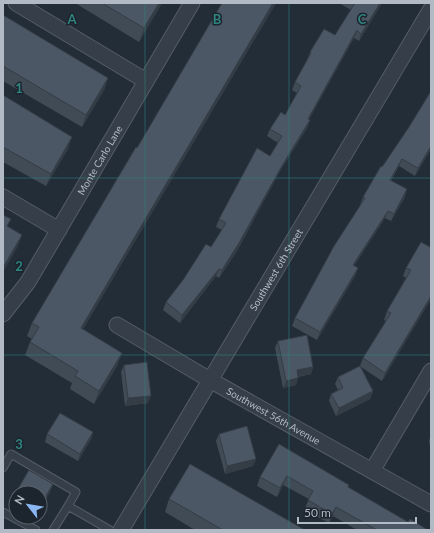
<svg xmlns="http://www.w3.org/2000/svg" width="434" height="533" font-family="Lato,sans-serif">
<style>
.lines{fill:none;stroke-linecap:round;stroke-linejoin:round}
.service-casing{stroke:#545d67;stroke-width:9}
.minor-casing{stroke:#545d67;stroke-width:17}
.service{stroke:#363f49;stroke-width:7}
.minor{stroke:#363f49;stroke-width:15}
.wall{fill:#404b56}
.shaded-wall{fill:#343d46}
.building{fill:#4b5764;stroke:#343d46}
.grid{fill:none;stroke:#2f847f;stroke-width:1;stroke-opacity:0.55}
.labels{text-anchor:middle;stroke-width:3;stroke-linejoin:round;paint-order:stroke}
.street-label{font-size:10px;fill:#b1bac5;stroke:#1c242d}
.grid-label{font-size:13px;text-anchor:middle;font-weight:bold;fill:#2f847f;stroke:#1c242d;stroke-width:3;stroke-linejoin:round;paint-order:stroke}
</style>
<rect width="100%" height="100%" fill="#232d38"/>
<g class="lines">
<g class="service-casing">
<path id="service" d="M 3,468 L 11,454 L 76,492 L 68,506 L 110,530
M 3,512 L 36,530
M 53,530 L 68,506"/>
</g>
<g class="minor-casing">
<g id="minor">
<path d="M 16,3 L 146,81"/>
<path d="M 3,197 L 59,230"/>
<path id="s1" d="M 3,314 L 28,282 L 192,3"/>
<path id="s2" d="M 117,325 L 210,380 L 431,504"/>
<path d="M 372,471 L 431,371"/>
<path id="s3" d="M 121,530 L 431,9"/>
</g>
</g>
<use href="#service" class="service"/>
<use href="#minor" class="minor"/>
</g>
<path class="wall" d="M 75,3 L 162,3 L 139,42 Z
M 222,3 L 276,3 L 83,329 L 122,353 L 117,366 L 94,404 L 70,389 L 72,383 L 25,355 L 30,342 L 32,339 L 27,336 L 32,323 L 137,148 Z
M 339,3 L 382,3 L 359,41 L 354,38 L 309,119 L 310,120 L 307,128 L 280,171 L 237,251 L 219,278 L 216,276 L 180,323 L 163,310 L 166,302 L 211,247 L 222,230 L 216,227 L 219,219 L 270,156 L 278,143 L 267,136 L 270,129 L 285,115 L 297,93 L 292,90 L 295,82 L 307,60 L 310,52 L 335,35 L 351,10 Z
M 3,15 L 108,78 L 104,90 L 82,127 L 3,81 Z
M 3,95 L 68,149 L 46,186 L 3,162 Z
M 409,127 L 431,149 L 415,176 L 399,166 L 391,181 L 405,197 L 391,221 L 385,218 L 354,266 L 358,268 L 355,276 L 317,340 L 292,326 L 295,318 L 361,205 L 360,205 L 363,197 Z
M 421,242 L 431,299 L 382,381 L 361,367 L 373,391 L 370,399 L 336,416 L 329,401 L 331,394 L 338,390 L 335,384 L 338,377 L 360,366 L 363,358 L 386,321 L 384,320 L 387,311 L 406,278 L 403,276 L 406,268 Z
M 278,341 L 313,367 L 311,374 L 298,377 L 296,385 L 283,388 L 275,348 Z
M 124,365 L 148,403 L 125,406 L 121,372 Z
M 93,432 L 91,439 L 78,461 L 45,442 L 47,434 Z
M 219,434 L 256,459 L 253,466 L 225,474 L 216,441 Z
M 431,434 L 431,453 L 429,441 Z
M 279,444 L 349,485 L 348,488 L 408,522 L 428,530 L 357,530 L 333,516 L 329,523 L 304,510 L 309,499 L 283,485 L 277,497 L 257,486 L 260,477 Z
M 29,470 L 53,484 L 50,492 L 40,509 L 40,493 L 16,493 L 16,504 L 12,501 L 15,494 Z
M 169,499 L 305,530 L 195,530 L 165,512 Z"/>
<path class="shaded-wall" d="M 159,3 L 162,3 L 139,42 L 144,28 Z
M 273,3 L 276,3 L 76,341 L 81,328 Z
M 380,3 L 382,3 L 359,41 L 361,34 Z
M 357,30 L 354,38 L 305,127 L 308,119 Z
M 108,78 L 104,90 L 82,127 L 86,115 Z
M 310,120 L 307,128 L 280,171 L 237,251 L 219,278 L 222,270 L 283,164 Z
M 72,137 L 68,149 L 46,186 L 51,174 Z
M 431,146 L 431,149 L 415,176 L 418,168 Z
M 402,159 L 399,166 L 387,187 L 390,180 Z
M 407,189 L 405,197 L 391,221 L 394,214 Z
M 388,211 L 385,218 L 350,272 L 353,265 Z
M 22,235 L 17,248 L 3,272 L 3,268 L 4,266 Z
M 358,268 L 355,276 L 317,340 L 320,332 Z
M 219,269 L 216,276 L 180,323 L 182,315 Z
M 431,296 L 431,299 L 382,381 L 385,373 Z
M 122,353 L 117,366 L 94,404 L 99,391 Z
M 313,367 L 311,374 L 294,377 L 297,370 Z
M 298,378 L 296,385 L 283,388 L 286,381 Z
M 373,391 L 370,399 L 336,416 L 339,408 Z
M 151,396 L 148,403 L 125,406 L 128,398 Z
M 93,432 L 91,439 L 78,461 L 80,454 Z
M 256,459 L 253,466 L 225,474 L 227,466 Z
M 287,476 L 283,485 L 277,497 L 280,488 Z
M 53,484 L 50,492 L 40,509 L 40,506 Z
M 336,507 L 333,516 L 329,523 L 332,514 Z"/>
<path class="building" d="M 102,3 L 159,3 L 144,28 Z
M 222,3 L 273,3 L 81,328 L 122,353 L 99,391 L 75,376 L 78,371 L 30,342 L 39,327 L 32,323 L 136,147 L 137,148 Z
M 354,3 L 380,3 L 361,34 L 357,30 L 308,119 L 310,120 L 283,164 L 239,243 L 222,270 L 219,269 L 182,315 L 166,302 L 183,280 L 206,244 L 211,247 L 226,223 L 219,219 L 257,148 L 270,156 L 282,136 L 270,129 L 281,112 L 285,115 L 301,86 L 295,82 L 311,53 L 310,52 L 324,29 L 335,35 L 355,3 Z
M 3,15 L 108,78 L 86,115 L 3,66 Z
M 431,91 L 431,146 L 418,168 L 402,159 L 390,180 L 407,189 L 394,214 L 388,211 L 353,265 L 358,268 L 320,332 L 295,318 L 334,246 L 365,198 L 363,197 L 381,166 L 382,167 L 409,127 Z
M 3,95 L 72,137 L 51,174 L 3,147 Z
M 3,215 L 11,219 L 7,226 L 22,235 L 4,266 L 3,265 Z
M 421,242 L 430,247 L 431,246 L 431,296 L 385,373 L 363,358 L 391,313 L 387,311 L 411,270 L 406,268 Z
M 307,335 L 313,367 L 297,370 L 298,378 L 286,381 L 278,341 Z
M 147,362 L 151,396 L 128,398 L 124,365 Z
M 360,366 L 373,391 L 339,408 L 331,394 L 343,388 L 338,377 Z
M 60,413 L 93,432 L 80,454 L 47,434 Z
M 247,426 L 256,459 L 227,466 L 219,434 Z
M 279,444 L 349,485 L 348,487 L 408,522 L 410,519 L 428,530 L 377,530 L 336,507 L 332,514 L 308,500 L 313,491 L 287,476 L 280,488 L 260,477 Z
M 190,464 L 305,530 L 223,530 L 169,499 Z
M 29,470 L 53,484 L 40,506 L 40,493 L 16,493 L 16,495 L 15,494 Z"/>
<path class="grid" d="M 145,3 L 145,530M 289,3 L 289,530M 3,178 L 431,178M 3,355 L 431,355"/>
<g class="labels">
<g class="street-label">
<text dy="4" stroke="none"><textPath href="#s1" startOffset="182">Monte Carlo Lane</textPath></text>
<text dy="4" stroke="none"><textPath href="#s3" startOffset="303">Southwest 6th Street</textPath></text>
<text dy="4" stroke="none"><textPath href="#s2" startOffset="181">Southwest 56th Avenue</textPath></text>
</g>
</g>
<g class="grid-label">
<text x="72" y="24">A</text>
<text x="217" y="24">B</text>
<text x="362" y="24">C</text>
<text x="19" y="93">1</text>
<text x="19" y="271">2</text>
<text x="19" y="449">3</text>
</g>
<rect width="434" height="533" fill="none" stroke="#b1bac5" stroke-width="8"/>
<g transform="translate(28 505) rotate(301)"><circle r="19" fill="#1c242d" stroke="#58606a"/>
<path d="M0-3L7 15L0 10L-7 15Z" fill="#8ab7f1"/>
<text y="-6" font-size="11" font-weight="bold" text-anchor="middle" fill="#b1bac5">N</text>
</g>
<path d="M298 517v6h118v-6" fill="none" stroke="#b1bac5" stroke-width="2"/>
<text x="304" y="517" font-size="12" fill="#b1bac5" stroke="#1c242d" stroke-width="3" paint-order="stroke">50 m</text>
</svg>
